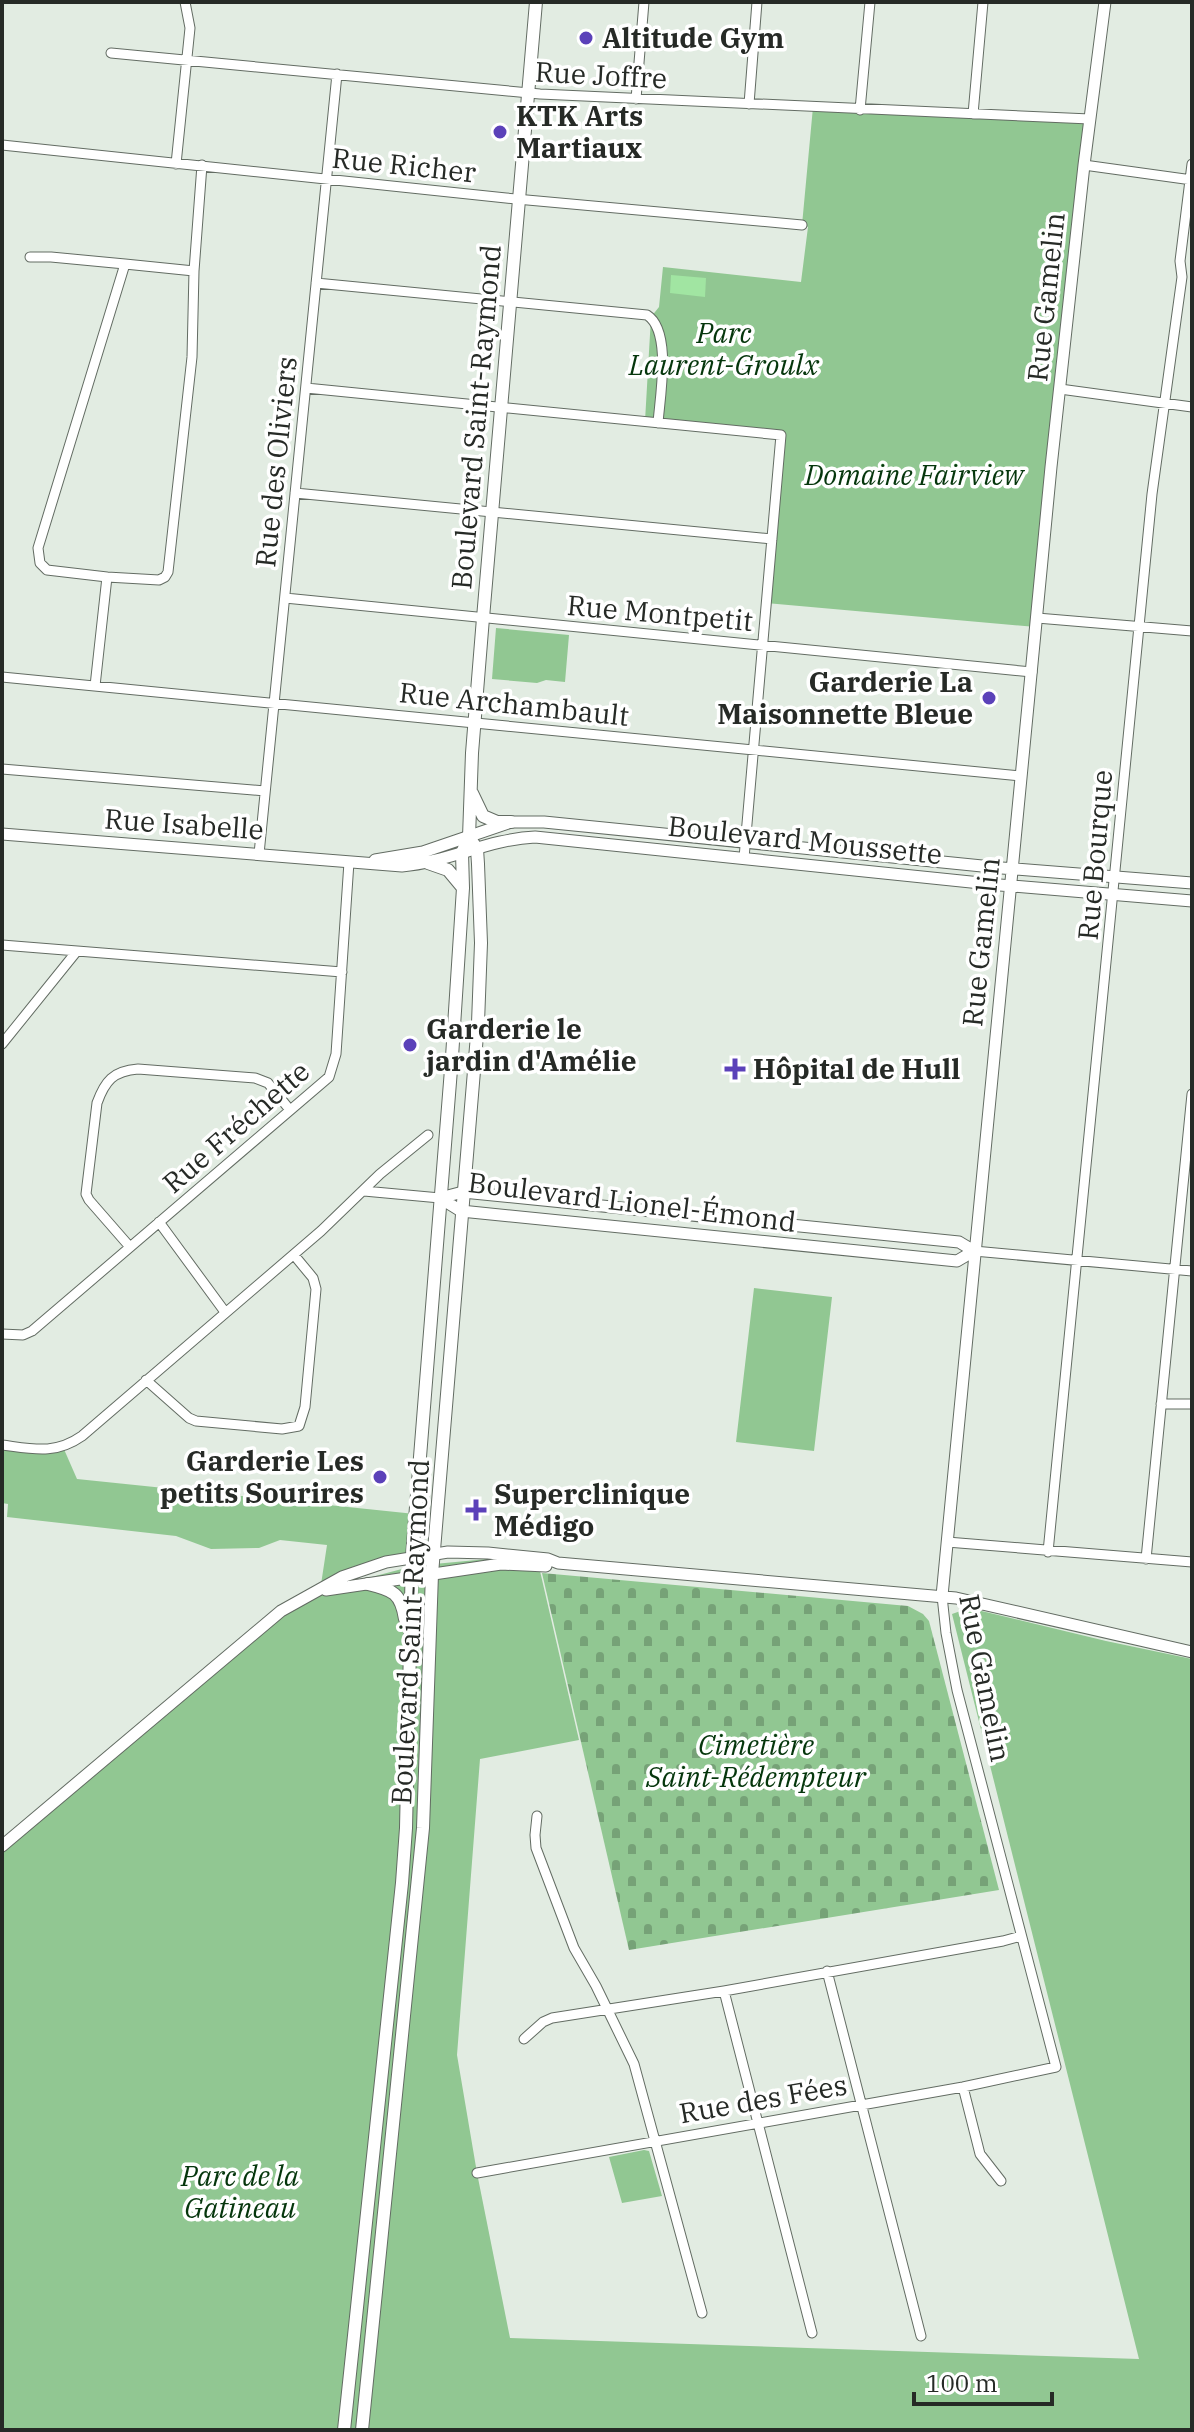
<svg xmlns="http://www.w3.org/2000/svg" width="1194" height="2432" font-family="'IBM Plex Serif',serif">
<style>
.cemetery{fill:url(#cemetery-stones)}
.park{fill:#91c792}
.water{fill:#a1e5a2}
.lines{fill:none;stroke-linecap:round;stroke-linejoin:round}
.minor-casing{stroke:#636c63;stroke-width:11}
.tertiary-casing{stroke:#636c63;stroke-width:13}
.secondary-casing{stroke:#636c63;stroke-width:14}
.minor{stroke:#fff;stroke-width:9}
.tertiary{stroke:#fff;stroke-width:11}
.secondary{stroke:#fff;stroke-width:12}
.poi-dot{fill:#5b41b9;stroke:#fff;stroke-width:3}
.labels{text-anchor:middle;stroke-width:7;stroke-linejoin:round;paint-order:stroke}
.poi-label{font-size:28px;font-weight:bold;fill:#262a26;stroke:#fff;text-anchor:start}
.street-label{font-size:28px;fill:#262a26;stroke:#fff}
.park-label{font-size:28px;font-style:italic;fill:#05360c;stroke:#fff}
</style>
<defs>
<pattern id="cemetery-stones" width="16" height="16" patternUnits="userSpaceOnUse" patternTransform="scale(2)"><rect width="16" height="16" fill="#91c792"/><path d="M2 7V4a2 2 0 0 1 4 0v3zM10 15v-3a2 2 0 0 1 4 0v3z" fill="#76a277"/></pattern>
</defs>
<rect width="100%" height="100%" fill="#e2ece2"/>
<path class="cemetery" d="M 542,1573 L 908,1606 L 923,1614 L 929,1621 L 999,1890 L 629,1950 Z"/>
<path class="park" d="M 813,107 L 1090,119 L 1036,627 L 766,603 L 781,435 L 645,421 L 651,317 L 659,307 L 663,267 L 801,282 L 808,227 L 802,225 Z
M 496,628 L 569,635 L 565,682 L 546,680 L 537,683 L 492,679 Z
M 754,1288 L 832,1297 L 814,1451 L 736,1442 Z
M 2,1445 L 63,1447 L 77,1479 L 415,1514 L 412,1557 L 323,1590 L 413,1566 L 498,1558 L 537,1558 L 579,1740 L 480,1759 L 457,2055 L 477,2173 L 510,2338 L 1139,2359 L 952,1614 L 969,1608 L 1106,1641 L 1192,1659 L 1192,2430 L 2,2430 L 2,1854 L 222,1654 L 320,1591 L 327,1545 L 280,1540 L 259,1548 L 211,1549 L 176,1536 L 7,1517 L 8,1504 L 2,1503 Z
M 644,2150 L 649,2151 L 662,2196 L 622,2203 L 609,2157 Z"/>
<path class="water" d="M 671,275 L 706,278 L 705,297 L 670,293 Z"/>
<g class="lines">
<g class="minor-casing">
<path id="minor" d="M 111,53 L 540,94 L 1090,119
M 636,99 L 644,2
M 749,104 L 757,2
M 860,110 L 870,2
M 973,114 L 983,2
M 2,145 L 506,198 L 802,225
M 176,164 L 190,28 L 185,2
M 1084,165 L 1192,180
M 30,257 L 51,257 L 125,264
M 316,283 L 647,315 C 672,331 660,396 658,423
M 306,388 L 781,435 L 744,858
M 1060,389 L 1192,407
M 295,493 L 772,539
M 107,577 L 47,570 L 40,563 L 38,548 L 125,264 L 194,271
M 285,598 L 1032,672
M 1037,618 L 1192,631
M 2,677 L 1021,776
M 95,686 L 107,577 L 159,580 L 165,577 L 168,572 L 192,357 L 194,271 L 202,165
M 2,769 L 265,791
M 259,854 L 337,74
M 2,945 L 342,972
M 2,1044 L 77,951
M 364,1191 L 440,1198
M 159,1222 L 225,1312
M 130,1247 L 89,1200 L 86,1194 L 97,1103 C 105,1081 113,1071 138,1069 L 255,1078 L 268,1083 L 290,1110
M 974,1251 L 1192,1271
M 2,1334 L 23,1335 L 32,1331 L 329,1077 L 336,1054 L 349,862
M 146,1380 L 189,1418 L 196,1421 L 282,1429 L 299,1426 L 305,1407 L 316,1289 L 313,1278 L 294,1255
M 1161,1404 L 1192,1404
M 2,1445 C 33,1449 55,1455 82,1436 L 321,1231 L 380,1174 L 428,1135
M 947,1542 L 1192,1562
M 1048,1552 L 1152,494 L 1182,277 L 1180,261 L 1192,164
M 1146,1559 L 1192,1094
M 537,1816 L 535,1835 L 536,1848 L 574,1948 L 596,1986 L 634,2064 L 702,2313
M 827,1971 L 921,2336
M 724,1991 L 812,2333
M 524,2039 L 543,2022 L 552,2018 L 724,1991 L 1003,1941 L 1021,1936
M 963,2087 L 980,2154 L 1001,2181
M 477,2173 L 963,2087 L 1056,2067 L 957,1690 L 946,1633 L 942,1596"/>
</g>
<g class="tertiary-casing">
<path id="tertiary" d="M 2,834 L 402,866 C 448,862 489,839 535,837 L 1000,885 L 1192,901
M 375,860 L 423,852 L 511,822 L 544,822 L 1002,868 L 1192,883
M 440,1198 L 461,1211 L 957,1261 L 974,1251
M 440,1198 L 463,1192 L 959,1242 L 974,1251
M 326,1590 L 501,1564 L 546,1566
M 942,1596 L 1051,467 L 1084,165 L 1105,2
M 2,1846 L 281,1611 L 342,1577 L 386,1562 L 448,1552 L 488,1553 L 548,1559 L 558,1563 L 956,1598 L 1192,1652"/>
</g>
<g class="secondary-casing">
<path id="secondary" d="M 472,793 L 483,816 L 497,822 L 511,822
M 428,863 L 448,870 L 463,888
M 368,1584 C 393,1590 401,1593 405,1619
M 344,2430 L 402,1883 L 406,1828 L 412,1557 L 452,1057 L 463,888 L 462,853 L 469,837 L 472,753 L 483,618 L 536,2
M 362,2430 L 423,1828 L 432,1574 L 478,1023 L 481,943 L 478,864 L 477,849 L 469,837"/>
</g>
<use href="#minor" class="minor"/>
<use href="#tertiary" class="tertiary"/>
<use href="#secondary" class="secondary"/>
</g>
<g class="poi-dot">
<circle cx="586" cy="38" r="8"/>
<circle cx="500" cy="132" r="8"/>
<circle cx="989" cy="698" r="8"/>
<circle cx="410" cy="1045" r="8"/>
<path d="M731 1057h8v8h8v8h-8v8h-8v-8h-8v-8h8z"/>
<circle cx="380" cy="1477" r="8"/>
<path d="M472 1498h8v8h8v8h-8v8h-8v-8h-8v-8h8z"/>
</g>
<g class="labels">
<g class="poi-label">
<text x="602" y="48">Altitude Gym</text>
<text x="516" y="126">KTK Arts<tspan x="516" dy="32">Martiaux</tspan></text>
<text x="973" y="692" text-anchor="end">Garderie La<tspan x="973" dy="32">Maisonnette Bleue</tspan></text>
<text x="426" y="1039">Garderie le<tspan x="426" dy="32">jardin d'Amélie</tspan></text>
<text x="753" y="1079">Hôpital de Hull</text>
<text x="364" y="1471" text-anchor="end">Garderie Les<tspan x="364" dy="32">petits Sourires</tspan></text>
<text x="494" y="1504">Superclinique<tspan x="494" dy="32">Médigo</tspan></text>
</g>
<g class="street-label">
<text transform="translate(601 75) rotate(3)" y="10">Rue Joffre</text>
<text transform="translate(404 165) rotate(6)" y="10">Rue Richer</text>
<text transform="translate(1046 297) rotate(-84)" y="10">Rue Gamelin</text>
<text transform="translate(476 417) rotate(-85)" y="10">Boulevard Saint-Raymond</text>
<text transform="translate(276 462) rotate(-84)" y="10">Rue des Oliviers</text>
<text transform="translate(660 613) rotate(5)" y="10">Rue Montpetit</text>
<text transform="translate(514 704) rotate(6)" y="10">Rue Archambault</text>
<text transform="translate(184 824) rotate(4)" y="10">Rue Isabelle</text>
<text transform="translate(805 840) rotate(6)" y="10">Boulevard Moussette</text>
<text transform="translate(1095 855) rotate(-85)" y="10">Rue Bourque</text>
<text transform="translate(981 942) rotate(-84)" y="10">Rue Gamelin</text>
<text transform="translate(236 1127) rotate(-41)" y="10">Rue Fréchette</text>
<text transform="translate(632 1202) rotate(7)" y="10">Boulevard Lionel-Émond</text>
<text transform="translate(410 1632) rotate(-87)" y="10">Boulevard Saint-Raymond</text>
<text transform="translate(985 1678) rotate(79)" y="10">Rue Gamelin</text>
<text transform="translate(763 2099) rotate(-10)" y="10">Rue des Fées</text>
</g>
<g class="park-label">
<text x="724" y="343">Parc<tspan x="724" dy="32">Laurent-Groulx</tspan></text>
<text x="914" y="485">Domaine Fairview</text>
<text x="756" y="1755">Cimetière<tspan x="756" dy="32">Saint-Rédempteur</tspan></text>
<text x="240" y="2186">Parc de la<tspan x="240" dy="32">Gatineau</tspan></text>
</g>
</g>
<rect width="1194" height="2432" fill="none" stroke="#262a26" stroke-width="8"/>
<path d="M914 2392v12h138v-12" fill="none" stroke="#262a26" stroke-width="4"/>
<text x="926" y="2392" font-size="24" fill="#262a26" stroke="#ffffff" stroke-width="6" paint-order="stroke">100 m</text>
</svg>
